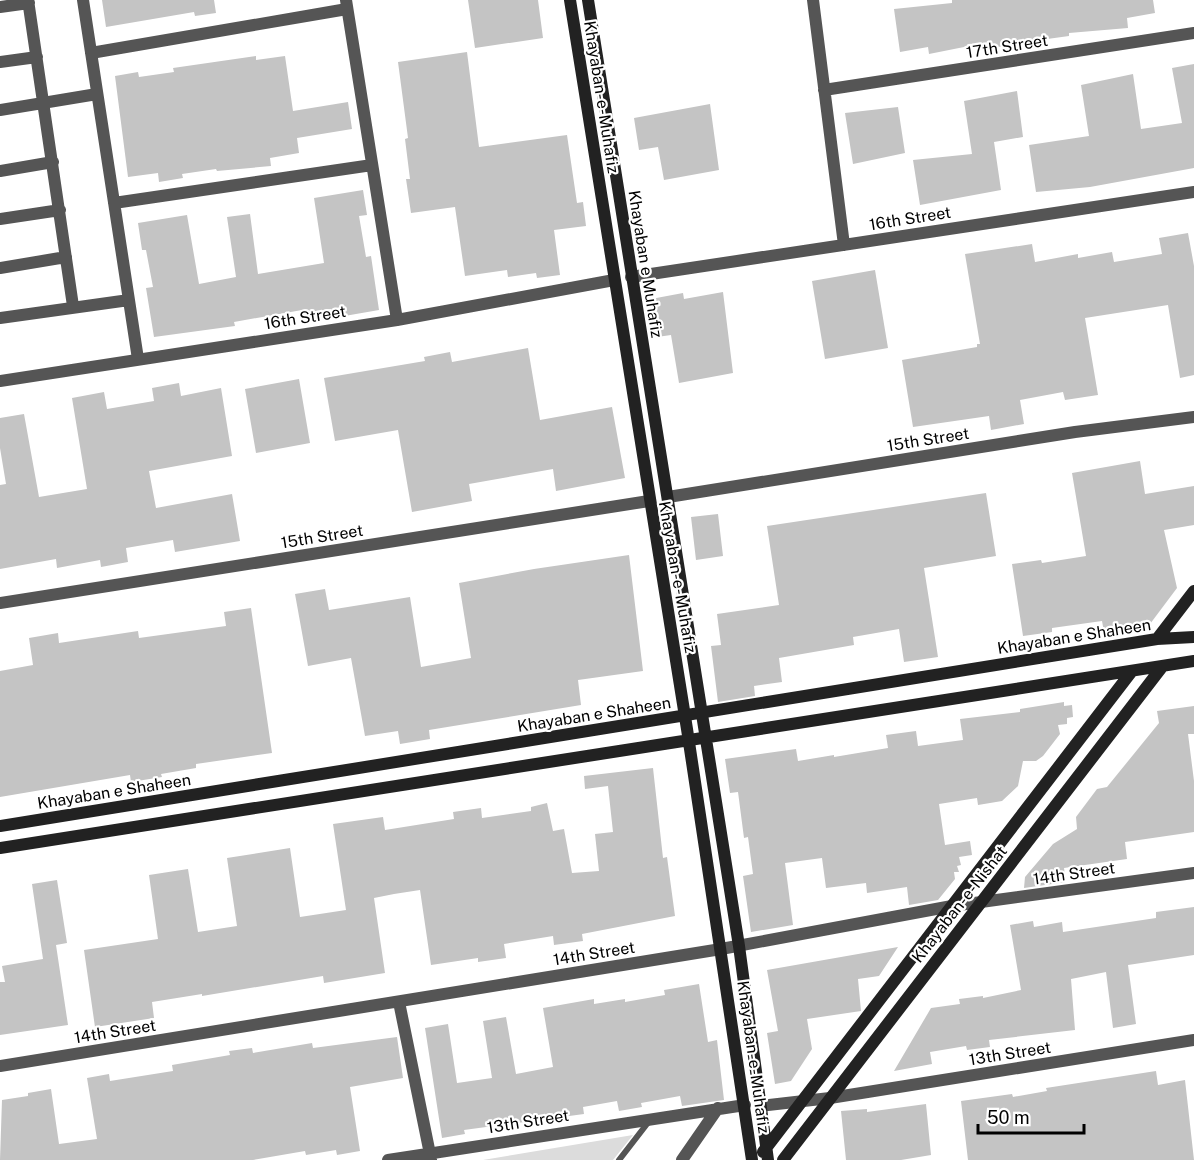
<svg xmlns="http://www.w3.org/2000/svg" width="1194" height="1160" font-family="'Public Sans',sans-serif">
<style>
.green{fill:#dcdcdc}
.building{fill:#c4c4c4}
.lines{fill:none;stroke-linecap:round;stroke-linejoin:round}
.lane{stroke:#555;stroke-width:6}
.street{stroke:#555;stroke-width:12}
.secondary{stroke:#222;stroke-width:12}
.labels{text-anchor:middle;stroke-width:4.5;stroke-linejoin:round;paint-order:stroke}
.street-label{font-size:16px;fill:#000;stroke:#fff}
</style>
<rect width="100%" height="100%" fill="#fff"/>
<path class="green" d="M 633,1135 L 613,1160 L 483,1160 Z"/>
<path class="building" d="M 102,0 L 214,0 L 216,13 L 195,16 L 194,12 L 106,27 Z
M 468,0 L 538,0 L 543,38 L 475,48 Z
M 952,0 L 1153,0 L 1155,13 L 1127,18 L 1128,28 L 1069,33 L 1069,36 L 1040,40 L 1040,42 L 989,48 L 989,42 L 929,54 L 928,47 L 900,52 L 894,9 L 952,3 Z
M 467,52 L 479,147 L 567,135 L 577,203 L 583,202 L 586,226 L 554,230 L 560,275 L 537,278 L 536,273 L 508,277 L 507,270 L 465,276 L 455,207 L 411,213 L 406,179 L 410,179 L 405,139 L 408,138 L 398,62 Z
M 256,56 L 256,60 L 285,56 L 293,111 L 348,102 L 352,129 L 297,138 L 299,153 L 270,158 L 271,166 L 217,171 L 216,169 L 182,174 L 183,178 L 159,182 L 158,173 L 128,177 L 115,76 L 138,72 L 139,77 L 174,72 L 173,68 Z
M 1194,64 L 1194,168 L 1090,187 L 1036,192 L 1029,145 L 1089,136 L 1081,85 L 1133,74 L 1141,129 L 1182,123 L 1172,68 Z
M 1017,91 L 1023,137 L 994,142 L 1001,190 L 920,205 L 913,160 L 972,154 L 964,101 Z
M 710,104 L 719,170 L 664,180 L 658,147 L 639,150 L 634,118 Z
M 898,107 L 905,153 L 853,164 L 845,113 Z
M 363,190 L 367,215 L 359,216 L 366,257 L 371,256 L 379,310 L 333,318 L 331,309 L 303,314 L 302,310 L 234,322 L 235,326 L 154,337 L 146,288 L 153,287 L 146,250 L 142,250 L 138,223 L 187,215 L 199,284 L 236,277 L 227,217 L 250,214 L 258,274 L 324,263 L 314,198 Z
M 1188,233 L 1194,266 L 1194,375 L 1180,378 L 1168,305 L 1085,318 L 1098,395 L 1065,400 L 1063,392 L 1020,400 L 1024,424 L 991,430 L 989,416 L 913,427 L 902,360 L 977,347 L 977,344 L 980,344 L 965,254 L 1032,244 L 1035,262 L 1078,254 L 1078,258 L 1112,252 L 1114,262 L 1162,254 L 1159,238 Z
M 875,270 L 888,348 L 825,359 L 812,281 Z
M 723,292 L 733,373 L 679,383 L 671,335 L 657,337 L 651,299 L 683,293 L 684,299 Z
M 528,348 L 540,420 L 612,407 L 625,478 L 556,491 L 553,469 L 469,484 L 472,501 L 412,512 L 398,430 L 335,441 L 324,378 L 425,361 L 424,357 L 450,352 L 452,362 Z
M 299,379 L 310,443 L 256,453 L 245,389 Z
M 179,383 L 181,396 L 221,388 L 232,456 L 149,471 L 156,508 L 232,494 L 240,541 L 175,552 L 173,540 L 126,548 L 128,562 L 101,567 L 100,560 L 57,568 L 56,559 L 0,569 L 0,485 L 6,484 L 0,448 L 0,418 L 24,414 L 39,497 L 87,489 L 72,398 L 104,392 L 107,409 L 154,401 L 152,388 Z
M 1140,461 L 1145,494 L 1194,486 L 1194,525 L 1164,530 L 1177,588 L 1147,628 L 1104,632 L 1102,621 L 1052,628 L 1052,632 L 1023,636 L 1012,564 L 1041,560 L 1042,563 L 1086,556 L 1072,473 Z
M 986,493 L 996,556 L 924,568 L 938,657 L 904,662 L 899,629 L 853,637 L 854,645 L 779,658 L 782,682 L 754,686 L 755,696 L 718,702 L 711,646 L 721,645 L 717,614 L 779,605 L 767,526 Z
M 718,514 L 723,556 L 696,560 L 691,517 Z
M 629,555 L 643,671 L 578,680 L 581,705 L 429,730 L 430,739 L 400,744 L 398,731 L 365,736 L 351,658 L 308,666 L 295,594 L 325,589 L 329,610 L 410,597 L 421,667 L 471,658 L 459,583 L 534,569 Z
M 251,608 L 272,753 L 196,764 L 196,768 L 161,774 L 162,777 L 131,782 L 130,775 L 0,797 L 0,671 L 33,665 L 29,638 L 58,633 L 59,643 L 138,631 L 139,638 L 226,626 L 224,612 Z
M 1064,702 L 1064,706 L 1072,705 L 1073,717 L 1067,718 L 1067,724 L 1058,725 L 1060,734 L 1043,756 L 1036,761 L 1023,761 L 1018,786 L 1002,801 L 978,805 L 977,798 L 939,804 L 945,845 L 970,841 L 972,855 L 959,857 L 961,865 L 957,866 L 959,872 L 954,872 L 955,879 L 938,900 L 909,905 L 907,887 L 867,893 L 866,883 L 826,888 L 822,858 L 785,863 L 793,925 L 751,932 L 743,876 L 753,874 L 748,837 L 744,838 L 738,792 L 730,793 L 725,759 L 796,749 L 798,761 L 834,755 L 834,757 L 888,748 L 886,735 L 916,731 L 918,746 L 963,740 L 960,719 L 1020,712 L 1020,709 Z
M 1194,706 L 1194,734 L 1188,734 L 1194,781 L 1194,832 L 1125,842 L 1127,859 L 1064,868 L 1066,882 L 1024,888 L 1025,877 L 1053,844 L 1077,829 L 1076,817 L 1097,789 L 1107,787 L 1159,723 L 1157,711 Z
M 653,768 L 663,858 L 667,857 L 675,916 L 582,934 L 583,941 L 554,945 L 553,936 L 504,944 L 506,958 L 478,962 L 478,958 L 431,965 L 420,890 L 394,894 L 374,898 L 385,973 L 324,983 L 323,976 L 202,996 L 202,994 L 152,1002 L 154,1018 L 95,1027 L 84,950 L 158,939 L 149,875 L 188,869 L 198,932 L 237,926 L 227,858 L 290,848 L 300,917 L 346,910 L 333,824 L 383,817 L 385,830 L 454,819 L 453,812 L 481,808 L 482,818 L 531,811 L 531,807 L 547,803 L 553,831 L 564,829 L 572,873 L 599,871 L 595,834 L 613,832 L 608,786 L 585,789 L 584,776 Z
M 57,880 L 67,943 L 56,945 L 68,1025 L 0,1035 L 0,982 L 5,982 L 2,966 L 43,959 L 32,884 Z
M 1194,907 L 1194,955 L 1128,965 L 1136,1024 L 1113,1028 L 1106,972 L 1071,979 L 1075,1030 L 989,1040 L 990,1047 L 967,1050 L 966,1046 L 930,1052 L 932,1064 L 894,1071 L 931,1008 L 960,1004 L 959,999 L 983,996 L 983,998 L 1021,990 L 1010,925 L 1033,921 L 1034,927 L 1062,922 L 1063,932 L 1156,918 L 1156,912 Z
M 898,947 L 879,976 L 858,979 L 861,1011 L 807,1019 L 812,1049 L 791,1081 L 775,1084 L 767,1033 L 778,1031 L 767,970 Z
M 699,984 L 708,1042 L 717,1040 L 724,1100 L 682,1106 L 680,1096 L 641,1103 L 642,1107 L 619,1111 L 617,1101 L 583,1107 L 584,1114 L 464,1130 L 465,1134 L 442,1138 L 425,1028 L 448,1024 L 457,1083 L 492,1078 L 483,1021 L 506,1017 L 516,1074 L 553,1067 L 543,1008 L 594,999 L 594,1004 L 625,999 L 625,1002 L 665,995 L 664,990 Z
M 397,1037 L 403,1078 L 350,1087 L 360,1151 L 337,1155 L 336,1150 L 306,1155 L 305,1151 L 253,1160 L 0,1160 L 2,1100 L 28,1096 L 28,1093 L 51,1089 L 59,1144 L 97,1139 L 87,1078 L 109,1074 L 110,1081 L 173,1071 L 172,1065 L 230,1055 L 229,1051 L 252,1048 L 253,1053 L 312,1043 L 313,1048 Z
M 1156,1071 L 1158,1085 L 1185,1080 L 1194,1160 L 968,1160 L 961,1101 L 1012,1094 L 1013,1097 L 1047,1091 L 1046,1088 Z
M 926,1104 L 931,1155 L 901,1160 L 846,1160 L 841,1111 L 867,1109 L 867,1112 Z"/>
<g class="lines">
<path class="lane" d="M 619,1160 L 650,1120"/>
<path class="street" d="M 28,0 L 73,306
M 83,0 L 138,359
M 346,0 L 397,320
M 813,0 L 844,245
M 0,7 L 29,3
M 91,53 L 347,9
M 0,62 L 37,57
M 824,90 L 1194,33
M 0,110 L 97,94
M 0,171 L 53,162
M 114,203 L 372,165
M 0,219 L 60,210
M 0,268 L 66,257
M 631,277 L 1194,192
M 0,318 L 129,300
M 0,381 L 397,320 L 614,280
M 668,497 L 1075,432 L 1194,417
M 0,603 L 649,501
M 399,1002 L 431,1159
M 0,1066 L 721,949 L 952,906 L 1194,873
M 760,1106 L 830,1098 L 1194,1040
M 388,1160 L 745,1105
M 682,1160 L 718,1108"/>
<path class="secondary" d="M 570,0 L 687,729 L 752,1160
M 588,0 L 739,946 L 768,1160
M 1157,639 L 1194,591
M 0,826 L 1157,639 L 1194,637
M 0,848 L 1194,661
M 763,1152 L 1132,671
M 783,1160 L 1162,667"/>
</g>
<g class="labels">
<g class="street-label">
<text transform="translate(1007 46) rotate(-9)" y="6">17th Street</text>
<text transform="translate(602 97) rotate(81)" y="6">Khayaban-e-Muhafiz</text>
<text transform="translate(910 218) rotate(-9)" y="6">16th Street</text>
<text transform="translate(646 264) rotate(81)" y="6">Khayaban e Muhafiz</text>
<text transform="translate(305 317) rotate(-9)" y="6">16th Street</text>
<text transform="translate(928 439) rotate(-9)" y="6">15th Street</text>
<text transform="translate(322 536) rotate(-9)" y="6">15th Street</text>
<text transform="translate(678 577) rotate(80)" y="6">Khayaban-e-Muhafiz</text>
<text transform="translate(1074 636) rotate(-9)" y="6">Khayaban e Shaheen</text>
<text transform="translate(594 714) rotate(-9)" y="6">Khayaban e Shaheen</text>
<text transform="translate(114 791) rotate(-9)" y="6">Khayaban e Shaheen</text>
<text transform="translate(1074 873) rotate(-8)" y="6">14th Street</text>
<text transform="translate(959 904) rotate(-52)" y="6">Khayaban-e-Nishat</text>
<text transform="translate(594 953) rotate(-9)" y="6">14th Street</text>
<text transform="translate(115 1031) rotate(-9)" y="6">14th Street</text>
<text transform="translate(1010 1053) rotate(-9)" y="6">13th Street</text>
<text transform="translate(754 1057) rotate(82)" y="6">Khayaban-e-Muhafiz</text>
<text transform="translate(528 1121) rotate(-9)" y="6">13th Street</text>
</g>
</g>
<path d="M978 1124v9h106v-9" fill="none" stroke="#000000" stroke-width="3"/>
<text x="987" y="1124" font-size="18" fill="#000000" stroke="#ffffff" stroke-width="4.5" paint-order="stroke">50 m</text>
</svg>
